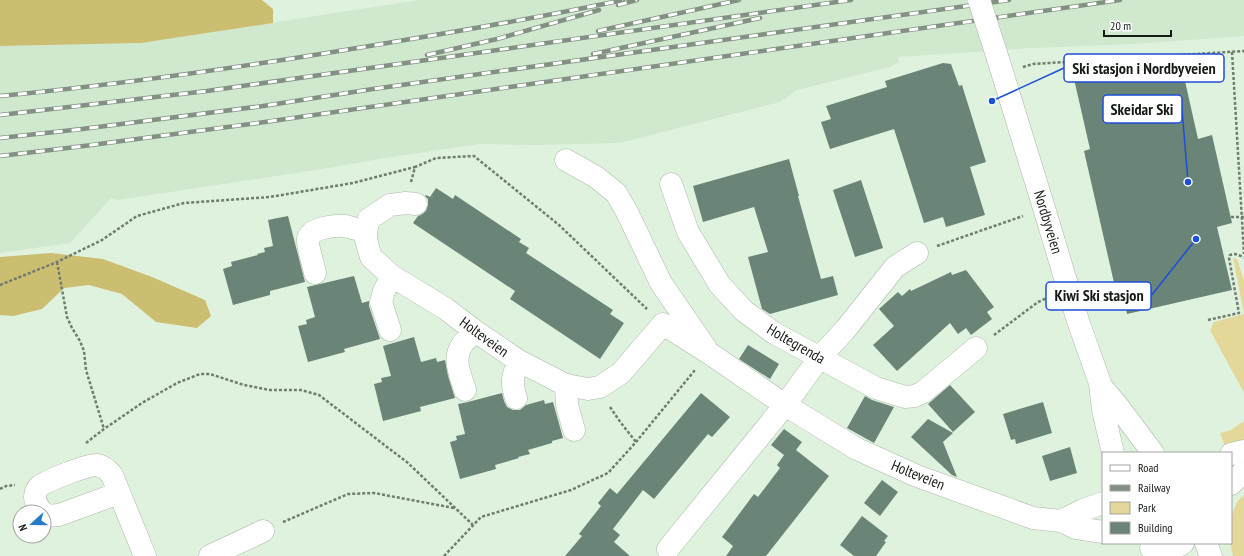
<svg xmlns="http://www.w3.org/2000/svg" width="1244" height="556" font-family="'PT Sans Narrow',sans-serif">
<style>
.built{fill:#d0e8ce}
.green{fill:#e3d899}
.forest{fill:#ccbe70}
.building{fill:#6b8478}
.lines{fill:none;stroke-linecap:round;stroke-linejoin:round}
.minor-casing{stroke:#a9baa7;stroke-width:23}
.major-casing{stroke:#a9baa7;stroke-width:23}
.path{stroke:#6f7c6f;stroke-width:2.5;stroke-dasharray:3 2;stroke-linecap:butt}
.minor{stroke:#fff;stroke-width:22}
.major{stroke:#fff;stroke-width:22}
.rail-casing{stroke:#839182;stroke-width:4.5}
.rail{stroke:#fff;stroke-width:3;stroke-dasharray:9;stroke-linecap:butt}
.major-bridge-casing{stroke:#a9baa7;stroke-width:23;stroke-linecap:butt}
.major-bridge{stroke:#fff;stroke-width:22}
.labels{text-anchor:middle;stroke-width:3.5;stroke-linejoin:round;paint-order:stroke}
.street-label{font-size:15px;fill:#141b14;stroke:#fff}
.leader{fill:none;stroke:#1d4ed8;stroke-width:1.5}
.callout-dot{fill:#1d4ed8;stroke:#fff;stroke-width:1.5}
.callout{fill:#fff;stroke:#1d4ed8;stroke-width:1.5}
.callout-label{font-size:16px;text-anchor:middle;font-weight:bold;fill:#141b14}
</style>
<rect width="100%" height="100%" fill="#dff2dd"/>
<path class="built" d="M 419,0 L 1244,0 L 1244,36 L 1135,44 L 1032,48 L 898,57 L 899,62 L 890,67 L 797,90 L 780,102 L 620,143 L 536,145 L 480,144 L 385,158 L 316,170 L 118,200 L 111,198 L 70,243 L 0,253 L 0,46 L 141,43 Z"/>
<path class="green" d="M 1233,258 L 1237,259 L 1244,281 L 1244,393 L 1210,330 L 1214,322 L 1244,314 Z
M 1244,421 L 1244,442 L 1225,446 L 1220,433 L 1231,430 Z
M 1244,495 L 1244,556 L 1233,556 C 1229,540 1228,520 1236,505 C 1237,501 1241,498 1244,495 Z"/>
<path class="forest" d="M 0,0 L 262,0 L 273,9 L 273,23 L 141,43 L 0,46 Z
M 51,253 L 103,259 L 152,277 L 205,300 L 211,316 L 197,328 L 156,322 L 122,294 L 89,285 L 64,288 L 42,309 L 13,316 L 0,315 L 0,257 Z"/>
<path class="building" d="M 943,63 L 951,64 L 959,86 L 962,85 L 986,162 L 970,167 L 985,215 L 946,227 L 943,217 L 924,223 L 894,129 L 830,149 L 821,122 L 831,119 L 826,106 L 887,87 L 885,81 Z
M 1183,72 L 1198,139 L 1212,135 L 1232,223 L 1217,227 L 1232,290 L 1127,314 L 1126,308 L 1120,309 L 1084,151 L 1090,149 L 1074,79 Z
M 789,159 L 799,196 L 798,196 L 821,279 L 833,276 L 838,295 L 770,314 L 762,309 L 748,257 L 768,252 L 754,207 L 703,222 L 693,186 Z
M 861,180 L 883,248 L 855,257 L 833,190 Z
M 436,188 L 453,199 L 455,195 L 521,239 L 519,242 L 529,248 L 526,253 L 613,310 L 610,314 L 624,323 L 600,359 L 510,299 L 515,291 L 413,223 L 418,216 L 421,215 L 426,211 L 428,205 L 428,199 L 425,196 L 426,195 L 430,197 Z
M 288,216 L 305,282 L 270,291 L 270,295 L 233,305 L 223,269 L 232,266 L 231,262 L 258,255 L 257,254 L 265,252 L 264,248 L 273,246 L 268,220 Z
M 966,270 L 994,307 L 987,312 L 992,319 L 971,335 L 966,328 L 958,334 L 950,323 L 897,371 L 873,345 L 894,326 L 879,309 L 898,292 L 902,296 L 910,289 L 911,291 L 951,272 L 952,275 Z
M 354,276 L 362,303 L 369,301 L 369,306 L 380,339 L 344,349 L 345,352 L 308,362 L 298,326 L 307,324 L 306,320 L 315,317 L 307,287 Z
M 414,337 L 421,362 L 436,358 L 437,362 L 445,360 L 448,376 L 455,398 L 420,407 L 421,411 L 383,421 L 374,384 L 382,382 L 381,378 L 391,376 L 383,346 Z
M 748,345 L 779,364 L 770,379 L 739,359 Z
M 950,385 L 975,412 L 953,432 L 928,404 Z
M 502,393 L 504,401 L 507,407 L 513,410 L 520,410 L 526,405 L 544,400 L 545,404 L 553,402 L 563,438 L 552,441 L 552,443 L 528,450 L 530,454 L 518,457 L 519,458 L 495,465 L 496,469 L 460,479 L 450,442 L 457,440 L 456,436 L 465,434 L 458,404 L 468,402 Z
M 701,393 L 730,417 L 712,437 L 708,434 L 654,499 L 643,490 L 613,529 L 620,535 L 614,542 L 630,556 L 565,556 L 582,536 L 579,534 L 601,506 L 598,503 L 610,488 L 617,494 Z
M 865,396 L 872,400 L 894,407 L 874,443 L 847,428 Z
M 1043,402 L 1052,433 L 1016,444 L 1015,439 L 1011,440 L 1003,414 Z
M 928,419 L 953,433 L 943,442 L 957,477 L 952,475 L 911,437 Z
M 784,429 L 802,442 L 796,450 L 829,476 L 766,556 L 726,556 L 733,546 L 722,537 L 754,494 L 758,497 L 780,468 L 777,465 L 784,455 L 771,445 Z
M 1070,447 L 1077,473 L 1050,481 L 1042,456 Z
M 882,480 L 898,492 L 880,516 L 864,503 Z
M 862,516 L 888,536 L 884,541 L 886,542 L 876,556 L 854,556 L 840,545 Z"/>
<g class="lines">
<g class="minor-casing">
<path id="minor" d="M 566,160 L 596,177 L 616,193 L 626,210 L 661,283 L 705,347
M 671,184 L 688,232 L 720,285 L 744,311 L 774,333 L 876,388 L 905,397 L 915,396 L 923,392 L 976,348
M 416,204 L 406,203 L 390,205 L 369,219 L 366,231 L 366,240 L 371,257 L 392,276 L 446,309 L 475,331 L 519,361 L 566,385 L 588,389 L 600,387 L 621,373 L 663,324 L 709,353 L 785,405 L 857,449 L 917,476 L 1033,518 L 1061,521
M 315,273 C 314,266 307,246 308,239 C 310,228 335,225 344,226 C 351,227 358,230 366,231
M 390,330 L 381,302 L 384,291 L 392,276
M 566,385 L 567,405 L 574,430
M 465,390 C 461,376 452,359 462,345 C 465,340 471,336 475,331
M 516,398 C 511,382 512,377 519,361
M 1231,454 L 1244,451
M 1231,484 L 1244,471
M 1103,503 L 1083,510 L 1061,521 L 1076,528 L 1103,532
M 42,512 C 38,507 33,499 36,492 C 36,490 37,489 39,487 C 45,481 89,464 97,465 C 104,466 107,470 112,475 L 145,556
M 44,513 L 47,516 L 59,515 L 119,493
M 668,549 L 785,405 L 820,357 L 845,330 L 895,267 L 917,253
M 210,556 L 263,531"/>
</g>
<g class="major-casing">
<path id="major" d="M 998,59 L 1044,208 L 1078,321 L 1100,383 L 1103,410 L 1113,453
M 1100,385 L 1117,405 L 1153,453
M 1206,543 L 1211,556
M 1151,548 C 1163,549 1174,550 1183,543"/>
</g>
<path class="path" d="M 1232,52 L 1244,254
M 1023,67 L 1033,64 L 1244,51
M 411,182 L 415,167 L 436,158 L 474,156 L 559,225 L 647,309
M 1231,217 L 1244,217
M 937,246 L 1023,216
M 57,262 L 67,317 L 72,328 L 80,341 L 84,351 L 86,370 L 104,429
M 0,285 L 57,262 L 102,240 L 137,216 L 184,203 L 270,197 L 353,183 L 415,167
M 1208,320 L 1239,313 L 1229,258 L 1230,255 L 1235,254 L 1244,257
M 994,335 L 1038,302 L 1047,298
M 610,407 L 621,423 L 636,442
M 86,443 L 104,429 L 142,403 L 177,383 L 200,374 L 210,374 L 244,385 L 270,390 L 301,390 L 319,395 L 408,463 L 473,525
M 0,489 L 6,486 L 15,485
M 283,522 L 348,494 L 374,493 L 454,508
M 444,556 L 481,517 L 571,490 L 608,473 L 636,442 L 695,370"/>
<use href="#minor" class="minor"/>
<use href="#major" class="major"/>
<g class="rail-casing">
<path id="rail" d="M 618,5 L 637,0
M 598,31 L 739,0
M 593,54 L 760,18
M 427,55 L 497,39 L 599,10
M 0,96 C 136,83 271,63 405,40 C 478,28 551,15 623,0
M 0,115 L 207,91 L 851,0
M 0,138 L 82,129 L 263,106 L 373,89 L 1009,0
M 0,156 L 84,146 L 265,122 L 1120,0"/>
</g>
<use href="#rail" class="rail"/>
<g class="major-bridge-casing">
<path id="major-bridge" d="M 979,0 L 998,59"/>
</g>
<use href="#major-bridge" class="major-bridge"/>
</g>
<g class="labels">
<g class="street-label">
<text transform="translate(1048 222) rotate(73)" y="5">Nordbyveien</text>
<text transform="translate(484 337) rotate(36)" y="5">Holteveien</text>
<text transform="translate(796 344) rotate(30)" y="5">Holtegrenda</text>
<text transform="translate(918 475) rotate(22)" y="5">Holteveien</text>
</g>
</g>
<path class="leader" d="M992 101L1064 68M1188 182L1182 109M1196 239L1151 296"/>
<g class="callout-dot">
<circle cx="992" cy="101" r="4"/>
<circle cx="1188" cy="182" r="4"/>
<circle cx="1196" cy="239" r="4"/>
</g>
<g class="callout">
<rect x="1064" y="54" width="160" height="28" rx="4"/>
<rect x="1103" y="95" width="79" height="28" rx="4"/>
<rect x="1046" y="282" width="105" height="28" rx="4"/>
</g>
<g class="callout-label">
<text x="1144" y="74">Ski stasjon i Nordbyveien</text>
<text x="1142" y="115">Skeidar Ski</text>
<text x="1099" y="301">Kiwi Ski stasjon</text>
</g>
<rect x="1102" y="452" width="130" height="92" fill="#ffffff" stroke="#a1a4a1"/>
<rect x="1110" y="465" width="20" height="6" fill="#ffffff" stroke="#a1a4a1"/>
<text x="1138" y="472" font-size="12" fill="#141b14">Road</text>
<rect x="1110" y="485" width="20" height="6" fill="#839182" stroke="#a1a4a1"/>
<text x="1138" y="492" font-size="12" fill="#141b14">Railway</text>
<rect x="1110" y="502" width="20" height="12" fill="#e3d899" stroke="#a1a4a1"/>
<text x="1138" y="512" font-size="12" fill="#141b14">Park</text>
<rect x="1110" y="522" width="20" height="12" fill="#6b8478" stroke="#a1a4a1"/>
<text x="1138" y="532" font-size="12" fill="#141b14">Building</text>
<g transform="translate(32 524) rotate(249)"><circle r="19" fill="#ffffff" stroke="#a1a4a1"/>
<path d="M0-3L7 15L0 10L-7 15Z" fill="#267bc9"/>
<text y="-6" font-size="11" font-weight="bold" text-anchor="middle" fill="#141b14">N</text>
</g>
<path d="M1104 30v6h67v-6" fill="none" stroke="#141b14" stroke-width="2"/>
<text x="1110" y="30" font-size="12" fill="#141b14" stroke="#ffffff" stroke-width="3" paint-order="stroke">20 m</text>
</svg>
